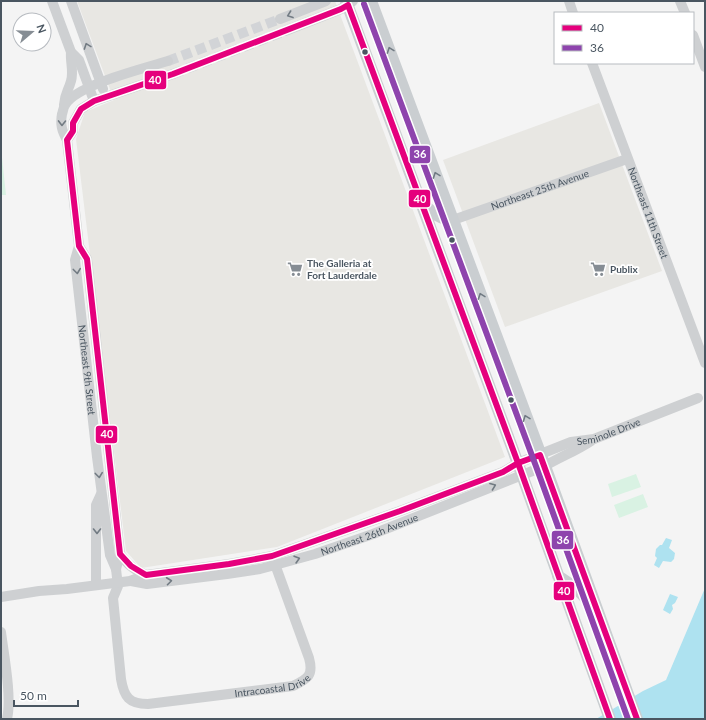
<svg xmlns="http://www.w3.org/2000/svg" width="706" height="720" font-family="Lato,sans-serif">
<style>
.commercial{fill:#e8e7e3}
.green{fill:#d9f2e3}
.water{fill:#aee2f0}
.lines{fill:none;stroke-linecap:round;stroke-linejoin:round}
.minor-tunnel{stroke:#d2d4d7;stroke-width:10;stroke-dasharray:10 5;stroke-linecap:butt}
.minor{stroke:#ced0d2;stroke-width:10}
.major{stroke:#caced1;stroke-width:12}
.bus-1-casing{stroke:#fff;stroke-width:9}
.bus-2-casing{stroke:#fff;stroke-width:9}
.bus-1{stroke:#e5007d;stroke-width:6}
.bus-2{stroke:#8e44ad;stroke-width:6}
.oneway{stroke:#727b83}
.oneway2{stroke:#707a83}
.bus-dot{fill:#4a5661;stroke:#fff;stroke-width:1.5}
.labels{text-anchor:middle;stroke-width:3.5;stroke-linejoin:round;paint-order:stroke}
.street-label{font-size:10px;fill:#4a5661;stroke:#fff}
.poi-label{font-size:10px;font-weight:bold;fill:#4a5661;stroke:#fff;text-anchor:start}
.line-badge{stroke:#fff;stroke-width:1.5}
.badge-label{font-size:11px;text-anchor:middle;font-weight:bold;fill:#fff}
</style>
<rect width="100%" height="100%" fill="#f4f4f4"/>
<path class="commercial" d="M 77,1 L 335,1 L 505,457 L 277,547 L 141,568 L 126,551 L 76,139 L 85,112 L 114,100 Z
M 599,103 L 662,271 L 505,327 L 443,160 Z"/>
<path class="green" d="M 1,148 L 6,195 L 1,195 Z
M 636,474 L 641,487 L 612,497 L 608,484 Z
M 643,494 L 648,507 L 619,518 L 614,505 Z"/>
<path class="water" d="M 666,538 L 672,540 L 669,548 L 675,553 L 674,559 L 671,562 L 663,561 L 659,568 L 654,565 L 657,558 L 655,556 L 656,549 L 660,545 L 662,545 Z
M 705,588 L 705,719 L 596,719 L 643,691 L 666,680 Z
M 670,594 L 678,597 L 675,603 L 672,605 L 673,609 L 670,614 L 663,610 Z"/>
<g class="lines">
<path class="minor-tunnel" d="M 168,61 L 280,19
M 173,74 L 285,31"/>
<g class="minor">
<path d="M 52,1 L 71,52 L 79,60 L 94,101"/>
<path d="M 71,1 L 103,89"/>
<path d="M 569,1 L 573,13"/>
<path d="M 680,1 L 685,13"/>
<path d="M 280,19 L 326,1"/>
<path d="M 285,31 L 341,9 L 353,1"/>
<path d="M 693,35 L 705,67"/>
<path id="s1" d="M 168,61 C 145,68 76,85 65,105 C 63,108 63,112 62,114 C 60,125 62,131 67,140 L 79,246 L 75,260 L 97,457 L 110,555 L 116,569 L 118,586 L 113,598 L 121,679 C 124,697 129,704 148,704 L 293,686 C 307,679 314,676 309,658 L 272,556"/>
<path id="s2" d="M 592,63 L 705,363"/>
<path d="M 64,105 C 65,92 68,92 71,81 C 74,71 70,62 71,52"/>
<path d="M 67,140 L 73,131 L 73,123 L 81,109 L 94,101 L 173,74"/>
<path id="s3" d="M 453,220 L 627,159"/>
<path d="M 79,246 L 87,259 L 120,554 L 116,569"/>
<path d="M 120,554 C 128,565 133,569 146,575"/>
<path id="s4" d="M 131,581 L 147,584 L 227,574 L 260,569 L 275,565 L 315,554 L 373,534 L 545,466 C 560,457 576,451 591,441"/>
<path d="M 96,585 L 96,505 L 101,494"/>
<path id="s5" d="M 1,597 L 39,591 L 67,589 L 130,581 L 146,575 L 229,564 L 272,556 L 400,511 L 503,472 L 518,463 L 571,442 L 594,439 L 698,398"/>
<path d="M 1,632 C 4,656 12,697 7,719"/>
</g>
<path class="major" d="M 346,1 L 513,450 L 610,719
M 371,1 L 545,466 L 637,719
M 423,204 C 433,213 439,219 453,220
M 558,576 L 577,589 L 592,605"/>
<g class="bus-1-casing">
<path id="bus-1" d="M 348,5 L 518,463 L 503,472 L 400,511 L 272,556 L 229,564 L 146,575 L 131,566 L 120,554 L 87,259 L 79,246 L 67,140 L 73,131 L 73,123 L 81,109 L 94,101 L 173,74 L 341,9 Z
M 518,463 L 610,719
M 518,463 L 540,455 L 637,719"/>
</g>
<g class="bus-2-casing">
<path id="bus-2" d="M 364,4 L 537,469 L 628,719"/>
</g>
<use href="#bus-1" class="bus-1"/>
<use href="#bus-2" class="bus-2"/>
</g>
<defs><path id="oneway-chevron" d="M-2-3.5L2.5 0L-2 3.5" fill="none" stroke-width="1.6" stroke-linecap="round" stroke-linejoin="round"/></defs>
<g class="oneway">
<use href="#oneway-chevron" transform="translate(290 15) rotate(160)"/>
<use href="#oneway-chevron" transform="translate(87 46) rotate(-110)"/>
<use href="#oneway-chevron" transform="translate(62 123) rotate(91)"/>
<use href="#oneway-chevron" transform="translate(77 271) rotate(83)"/>
<use href="#oneway-chevron" transform="translate(99 475) rotate(83)"/>
<use href="#oneway-chevron" transform="translate(493 486) rotate(-21)"/>
<use href="#oneway-chevron" transform="translate(97 531) rotate(90)"/>
<use href="#oneway-chevron" transform="translate(297 559) rotate(-16)"/>
<use href="#oneway-chevron" transform="translate(169 581) rotate(-7)"/>
</g>
<g class="oneway2">
<use href="#oneway-chevron" transform="translate(390 50) rotate(-110)"/>
<use href="#oneway-chevron" transform="translate(436 175) rotate(-110)"/>
<use href="#oneway-chevron" transform="translate(481 296) rotate(-110)"/>
<use href="#oneway-chevron" transform="translate(526 418) rotate(-111)"/>
</g>
<defs>
<g id="supermarket-bare" transform="scale(1.2)"><path d="M-6-5.5h2.5l.6 2H6L4.5 2H-2.5L-4.4-4H-6ZM-1.5 3.2a1.3 1.3 0 1 0 .1 0ZM3 3.2a1.3 1.3 0 1 0 .1 0Z" fill="#868d94" stroke="#fff" stroke-width="2.5" paint-order="stroke"/></g>
</defs>
<g fill-rule="evenodd">
<use href="#supermarket-bare" x="295" y="269"/>
<use href="#supermarket-bare" x="598" y="269"/>
</g>
<g class="bus-dot">
<circle cx="365" cy="52" r="3.5"/>
<circle cx="452" cy="240" r="3.5"/>
<circle cx="511" cy="400" r="3.5"/>
</g>
<g class="labels">
<g class="street-label">
<text dy="4" stroke="none"><textPath href="#s3" startOffset="92">Northeast 25th Avenue</textPath></text>
<text dy="4" stroke="none"><textPath href="#s2" startOffset="160">Northeast 11th Street</textPath></text>
<text dy="4" stroke="none"><textPath href="#s1" startOffset="382">Northeast 9th Street</textPath></text>
<text dy="4" stroke="none"><textPath href="#s5" startOffset="634">Seminole Drive</textPath></text>
<text dy="4" stroke="none"><textPath href="#s4" startOffset="245">Northeast 26th Avenue</textPath></text>
<text dy="4" stroke="none"><textPath href="#s1" startOffset="863">Intracoastal Drive</textPath></text>
</g>
<g class="poi-label">
<text x="307" y="267">The Galleria at<tspan x="307" dy="12">Fort Lauderdale</tspan></text>
<text x="610" y="273">Publix</text>
</g>
</g>
<g class="line-badge">
<rect x="144" y="70" width="23" height="20" rx="4" fill="#e5007d"/>
<rect x="409" y="145" width="22" height="19" rx="4" fill="#8e44ad"/>
<rect x="408" y="189" width="23" height="19" rx="4" fill="#e5007d"/>
<rect x="95" y="425" width="23" height="19" rx="4" fill="#e5007d"/>
<rect x="551" y="530" width="23" height="20" rx="4" fill="#8e44ad"/>
<rect x="553" y="581" width="22" height="20" rx="4" fill="#e5007d"/>
</g>
<g class="badge-label">
<text x="155" y="84">40</text>
<text x="420" y="158">36</text>
<text x="420" y="203">40</text>
<text x="107" y="438">40</text>
<text x="563" y="544">36</text>
<text x="564" y="595">40</text>
</g>
<rect width="706" height="720" fill="none" stroke="#4a5661" stroke-width="4"/>
<rect x="554" y="12" width="140" height="52" fill="#ffffff" stroke="#b7bbc0"/>
<rect x="562" y="25" width="20" height="6" fill="#e5007d" stroke="#b7bbc0"/>
<text x="590" y="32" font-size="12" fill="#4a5661">40</text>
<rect x="562" y="45" width="20" height="6" fill="#8e44ad" stroke="#b7bbc0"/>
<text x="590" y="52" font-size="12" fill="#4a5661">36</text>
<g transform="translate(32 32) rotate(71)"><circle r="19" fill="#ffffff" stroke="#b7bbc0"/>
<path d="M0-3L7 15L0 10L-7 15Z" fill="#868d94"/>
<text y="-6" font-size="11" font-weight="bold" text-anchor="middle" fill="#4a5661">N</text>
</g>
<path d="M14 700v6h64v-6" fill="none" stroke="#4a5661" stroke-width="2"/>
<text x="20" y="700" font-size="12" fill="#4a5661" stroke="#ffffff" stroke-width="3" paint-order="stroke">50 m</text>
</svg>
